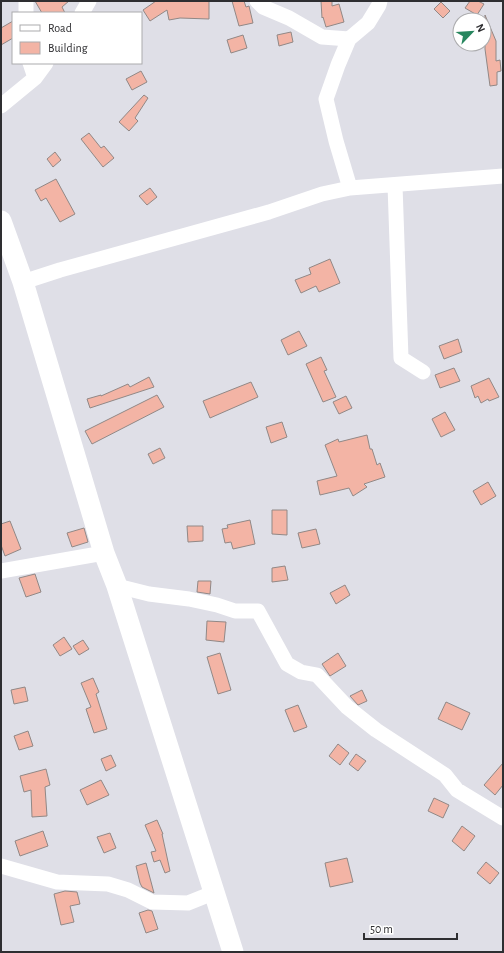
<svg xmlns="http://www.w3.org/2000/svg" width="504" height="953" font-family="'Alegreya Sans',sans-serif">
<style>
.building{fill:#f3b4a5;stroke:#918886}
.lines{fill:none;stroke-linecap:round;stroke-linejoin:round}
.street{stroke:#fff;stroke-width:15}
.secondary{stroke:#fff;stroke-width:21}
</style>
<rect width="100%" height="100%" fill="#dfdfe7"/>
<path class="building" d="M 35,1 L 69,1 L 62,7 L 65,13 L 42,13 Z
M 156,1 L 209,1 L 209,19 L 180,18 L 169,20 L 167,10 L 150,21 L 143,10 Z
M 232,1 L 244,1 L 246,7 L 249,6 L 253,23 L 239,26 Z
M 321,1 L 332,1 L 332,6 L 339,4 L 344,22 L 326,27 L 323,17 L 322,18 Z
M 470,1 L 478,1 L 484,4 L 477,15 L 465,8 Z
M 441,2 L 450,11 L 443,18 L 434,9 Z
M 485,15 L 496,41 L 496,61 L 500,60 L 501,71 L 497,72 L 497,85 L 490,86 L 485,49 Z
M 13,21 L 13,38 L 1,45 L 1,28 Z
M 291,32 L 293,42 L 279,46 L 277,35 Z
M 243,35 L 247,48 L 231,53 L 227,40 Z
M 141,71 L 147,82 L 132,90 L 126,79 Z
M 144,95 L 148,98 L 135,118 L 138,121 L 129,131 L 119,122 Z
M 89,133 L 101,148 L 104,146 L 114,158 L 103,167 L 81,139 Z
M 55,152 L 61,160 L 53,167 L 47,159 Z
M 56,179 L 75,214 L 60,222 L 46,198 L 41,201 L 35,190 Z
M 150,188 L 157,197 L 147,205 L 139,196 Z
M 330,259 L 340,283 L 319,292 L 316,286 L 301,293 L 295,280 L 311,274 L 309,268 Z
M 299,331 L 307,346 L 288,355 L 281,340 Z
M 458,339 L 462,352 L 444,359 L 439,346 Z
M 321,357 L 327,370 L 324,371 L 336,397 L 323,402 L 306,364 Z
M 454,368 L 460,381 L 440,388 L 435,375 Z
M 149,377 L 154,387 L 90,408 L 87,399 L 101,395 L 101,396 L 128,384 L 130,387 Z
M 489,378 L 499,397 L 489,401 L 488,399 L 481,403 L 478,396 L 475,398 L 471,386 Z
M 251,382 L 258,397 L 210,418 L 203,401 Z
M 157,395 L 164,407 L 92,444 L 85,431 Z
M 346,396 L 352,408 L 339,414 L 333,402 Z
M 445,412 L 455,430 L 441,437 L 432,419 Z
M 282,422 L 287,437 L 271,443 L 266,427 Z
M 367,435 L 370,449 L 372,449 L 377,465 L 380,463 L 385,477 L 364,484 L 367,487 L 353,496 L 349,488 L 320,495 L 317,481 L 337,476 L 325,445 L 338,439 L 339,442 Z
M 160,448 L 165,458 L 153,464 L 148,454 Z
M 488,482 L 496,496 L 481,505 L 473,491 Z
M 272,510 L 287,510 L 287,535 L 272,534 Z
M 250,520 L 255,544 L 233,549 L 231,542 L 225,543 L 222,529 L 228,528 L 227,525 Z
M 10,521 L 21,549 L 5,556 L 1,545 L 1,524 Z
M 187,526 L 203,526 L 203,541 L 188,542 Z
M 84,528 L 88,542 L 72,547 L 67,533 Z
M 316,529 L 320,544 L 302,548 L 298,533 Z
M 285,566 L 288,580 L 272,582 L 272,568 Z
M 35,574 L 41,592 L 26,597 L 19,578 Z
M 198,581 L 211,581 L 210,594 L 197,592 Z
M 345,585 L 350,595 L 336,604 L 330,593 Z
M 207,621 L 226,622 L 224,642 L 206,640 Z
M 64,637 L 72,649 L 60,656 L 53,645 Z
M 83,640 L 89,649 L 79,655 L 73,646 Z
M 220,653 L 231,690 L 218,694 L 207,657 Z
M 338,653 L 346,666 L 330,676 L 322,664 Z
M 93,678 L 99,692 L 96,694 L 107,729 L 94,733 L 86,709 L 91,707 L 81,683 Z
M 25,687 L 28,701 L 14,704 L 11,690 Z
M 362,690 L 367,701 L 358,705 L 350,696 Z
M 446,702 L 470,713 L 462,730 L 438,719 Z
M 298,705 L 307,727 L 294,732 L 285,710 Z
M 28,731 L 33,746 L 19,750 L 14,736 Z
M 338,744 L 349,753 L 340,765 L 329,756 Z
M 356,754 L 366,761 L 358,771 L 349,764 Z
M 111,755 L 116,766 L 106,771 L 101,759 Z
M 503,763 L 503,785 L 495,795 L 484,785 Z
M 46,769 L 50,785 L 45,787 L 47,816 L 32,817 L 31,790 L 24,792 L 20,776 Z
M 101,780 L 109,795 L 87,805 L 80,790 Z
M 434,798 L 449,805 L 443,818 L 428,811 Z
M 157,820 L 163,834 L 162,834 L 170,871 L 165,873 L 160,860 L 154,862 L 151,852 L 156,851 L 145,825 Z
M 462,826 L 475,836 L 464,851 L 452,841 Z
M 43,831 L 48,846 L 20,856 L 15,841 Z
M 110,833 L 116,848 L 104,853 L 97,837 Z
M 347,858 L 353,882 L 330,887 L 325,863 Z
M 486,862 L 499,873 L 490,884 L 477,873 Z
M 146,863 L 154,893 L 142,887 L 140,883 L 136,866 Z
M 65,891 L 77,892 L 80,904 L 70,906 L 74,922 L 61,925 L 54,894 Z
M 148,910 L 152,911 L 158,929 L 146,933 L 139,913 Z"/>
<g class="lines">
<path class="street" d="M 26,1 L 26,13
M 257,1 L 263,7 L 289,18 L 322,37 L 349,39
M 82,13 L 89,1
M 30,63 L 35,78
M 1,106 L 35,78 L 46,63
M 395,185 L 401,358 L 423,372
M 350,188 L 336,141 L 326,99 L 338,65 L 349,39 L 368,23 L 379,5 L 380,1
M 23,282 L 60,270 L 269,212 L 322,194 L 350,188 L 503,176
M 1,571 L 104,553
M 117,586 L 149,594 L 189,599 L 217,605 L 235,611 L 258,611 L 287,664 L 301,672 L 317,675 L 347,707 L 376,730 L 445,775 L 457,790 L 503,818
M 1,866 L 57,882 L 108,884 L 128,890 L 152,902 L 188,903 L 213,893"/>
<path class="secondary" d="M 1,221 L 23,282 L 104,553 L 117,586 L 233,952"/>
</g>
<rect width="504" height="953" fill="none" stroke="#2e2e31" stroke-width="4"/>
<rect x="12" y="12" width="130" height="52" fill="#ffffff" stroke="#ababad"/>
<rect x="20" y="25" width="20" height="6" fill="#ffffff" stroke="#ababad"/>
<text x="48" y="32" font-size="12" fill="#2e2e31">Road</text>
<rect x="20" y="42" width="20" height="12" fill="#f3b4a5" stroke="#ababad"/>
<text x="48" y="52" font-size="12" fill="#2e2e31">Building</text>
<g transform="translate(472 32) rotate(65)"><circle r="19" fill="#ffffff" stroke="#ababad"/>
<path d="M0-3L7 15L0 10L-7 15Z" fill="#27865e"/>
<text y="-6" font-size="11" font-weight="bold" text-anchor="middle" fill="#2e2e31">N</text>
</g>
<path d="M364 933v6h93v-6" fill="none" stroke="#2e2e31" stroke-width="2"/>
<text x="370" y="933" font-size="12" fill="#2e2e31" stroke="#ffffff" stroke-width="3" paint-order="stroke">50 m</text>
</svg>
